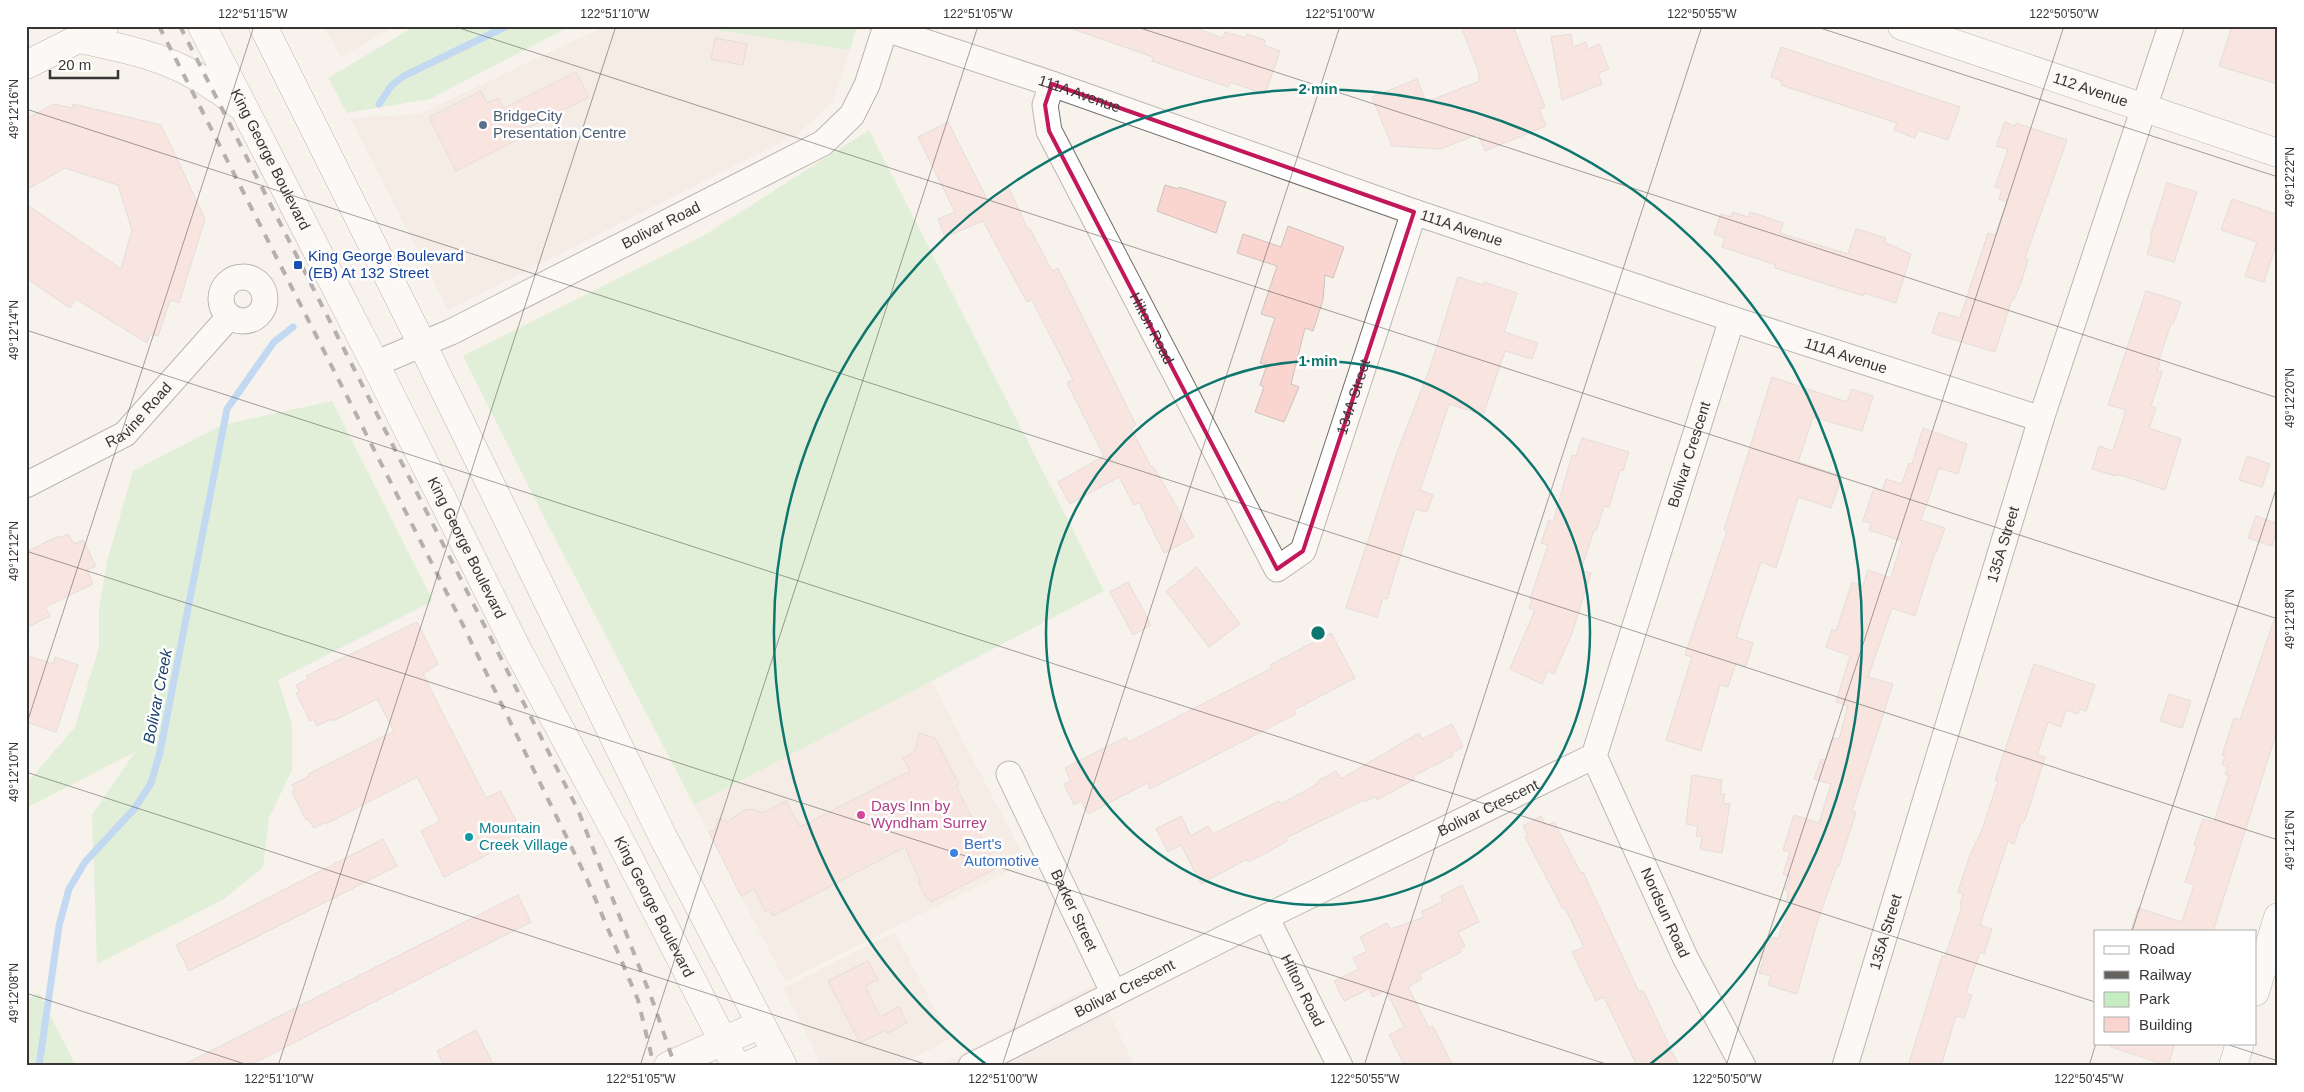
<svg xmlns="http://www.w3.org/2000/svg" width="2304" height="1092" font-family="Helvetica,sans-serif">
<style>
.built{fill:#f1e5db}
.green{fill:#c6ecc2}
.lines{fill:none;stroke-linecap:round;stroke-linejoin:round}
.stream{stroke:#81bbf7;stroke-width:7}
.building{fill:#fad5d0;stroke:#cac2c1}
.street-casing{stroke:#726d69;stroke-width:27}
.secondary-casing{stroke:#726d69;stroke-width:29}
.primary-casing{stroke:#726d69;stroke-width:29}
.street{stroke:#fff;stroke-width:25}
.secondary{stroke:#fff;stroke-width:28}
.primary{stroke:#fff;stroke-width:28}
.rail{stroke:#64615f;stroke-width:4;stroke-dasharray:9 9;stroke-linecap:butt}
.marked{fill:none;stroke:#c2185b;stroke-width:4;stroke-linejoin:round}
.ticks{fill:none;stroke:#373533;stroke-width:1;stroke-opacity:0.45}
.ring{fill:none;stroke:#0f766e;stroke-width:2.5}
.service-dot{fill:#5c6f8a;stroke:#fff;stroke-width:2}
.transit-dot{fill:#1a4fb4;stroke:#fff;stroke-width:2}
.hotel-dot{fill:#d1479c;stroke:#fff;stroke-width:2}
.culture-dot{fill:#0f9aa8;stroke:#fff;stroke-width:2}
.shop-dot{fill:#3f7fe0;stroke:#fff;stroke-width:2}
.labels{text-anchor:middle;stroke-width:5;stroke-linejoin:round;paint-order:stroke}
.street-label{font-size:15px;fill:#373533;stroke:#fff}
.service-label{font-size:15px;fill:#4e5e75;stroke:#fff;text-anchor:start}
.transit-label{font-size:15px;fill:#164399;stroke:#fff;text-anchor:start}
.hotel-label{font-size:15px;fill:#b23c85;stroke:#fff;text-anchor:start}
.culture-label{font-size:15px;fill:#0d838f;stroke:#fff;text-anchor:start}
.shop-label{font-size:15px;fill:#366cbe;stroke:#fff;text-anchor:start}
.water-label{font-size:16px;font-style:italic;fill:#184269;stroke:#fff}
.centre{fill:#0f766e;stroke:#fff;stroke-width:2.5}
.ring-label{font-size:15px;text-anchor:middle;font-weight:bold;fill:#0f766e;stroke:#fff;stroke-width:5;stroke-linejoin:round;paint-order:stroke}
.neatline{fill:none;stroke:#373533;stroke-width:2}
.ticks-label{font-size:12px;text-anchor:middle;fill:#373533}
</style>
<rect width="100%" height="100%" fill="#f8f2ed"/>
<path class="built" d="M 323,26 L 395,26 L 341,57 Z
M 605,26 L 687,26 L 850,50 L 832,102 L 798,134 L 448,310 L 350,118 L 419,114 Z
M 931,680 L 1027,862 L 785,981 L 694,805 Z
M 895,932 L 950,1039 L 899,1066 L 822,1066 L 783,988 Z
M 1095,984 L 1135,1066 L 939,1066 Z"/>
<path class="green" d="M 415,26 L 571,26 L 430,99 L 347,113 L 328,78 Z
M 687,26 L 857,26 L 850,50 Z
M 869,130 L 1104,591 L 694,805 L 547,523 L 463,356 L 703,236 Z
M 332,401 L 433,601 L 278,680 L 292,724 L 292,770 L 269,818 L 263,867 L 224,899 L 97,964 L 92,815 L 135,752 L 26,808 L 26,784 L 75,727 L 99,647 L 99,609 L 107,561 L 133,471 L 222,425 Z
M 39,993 L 76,1066 L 26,1066 L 26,1000 Z"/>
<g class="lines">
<path class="stream" d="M 379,104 L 392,85 L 404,76 L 507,26
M 39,1066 L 59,926 L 69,889 L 85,862 L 135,808 L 151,783 L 160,752 L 227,409 L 274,342 L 293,327"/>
</g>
<path class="building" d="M 1073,26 L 1190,26 L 1223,38 L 1225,32 L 1246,38 L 1247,34 L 1265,40 L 1264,45 L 1280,51 L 1265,94 L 1230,82 L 1228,87 L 1152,61 L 1153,57 L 1073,29 Z
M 1461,26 L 1513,26 L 1545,107 L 1539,109 L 1546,126 L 1485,151 L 1478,134 L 1441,149 L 1392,146 L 1372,97 L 1417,79 L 1426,102 L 1480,81 L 1478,76 L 1480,75 Z
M 2232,26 L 2278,26 L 2278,84 L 2219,66 Z
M 1571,34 L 1573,47 L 1586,42 L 1588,49 L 1599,44 L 1609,69 L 1598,73 L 1602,84 L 1562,100 L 1551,37 Z
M 715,38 L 747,44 L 743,65 L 711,59 Z
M 1781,47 L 1960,107 L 1948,140 L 1918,130 L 1915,138 L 1894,130 L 1897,123 L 1781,85 L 1782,81 L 1771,77 Z
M 576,72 L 589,97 L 516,134 L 519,139 L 456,171 L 429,117 L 481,91 L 487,103 L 498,98 L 504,108 Z
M 54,104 L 72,108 L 73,104 L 161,125 L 205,219 L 179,303 L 170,300 L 158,336 L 150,334 L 147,343 L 76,299 L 70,308 L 26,278 L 26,204 L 121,269 L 132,230 L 118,185 L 65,168 L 26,190 L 26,119 Z
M 948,122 L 987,199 L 1009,188 L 1028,230 L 1030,229 L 1052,271 L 1058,268 L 1136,425 L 1131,428 L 1151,467 L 1153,466 L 1194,537 L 1164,553 L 1139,503 L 1134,505 L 1119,477 L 1070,504 L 1058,482 L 1104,456 L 1067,383 L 1073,380 L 1032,300 L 1027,302 L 983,221 L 945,237 L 938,219 L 955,212 L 918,137 Z
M 2005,122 L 2015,126 L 2016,123 L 2067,140 L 2025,258 L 2028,259 L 2022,280 L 2014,299 L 2012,299 L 1995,352 L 1932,333 L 1939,312 L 1960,318 L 1988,233 L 1995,235 L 2007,202 L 1999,199 L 2002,189 L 1995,187 L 2008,149 L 1996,146 Z
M 2167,183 L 2197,192 L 2174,262 L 2147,254 L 2152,238 L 2150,237 Z
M 1165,185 L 1178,189 L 1179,187 L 1226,202 L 1216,233 L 1157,211 Z
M 2232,199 L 2278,215 L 2278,239 L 2264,282 L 2245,276 L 2257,242 L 2221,230 Z
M 1733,212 L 1748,217 L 1750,212 L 1783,223 L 1780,233 L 1848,254 L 1856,229 L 1886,238 L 1884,242 L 1911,254 L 1896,303 L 1864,293 L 1864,296 L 1775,268 L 1776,265 L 1722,247 L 1725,238 L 1714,234 L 1721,214 L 1731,217 Z
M 1288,226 L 1344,247 L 1333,278 L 1325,275 L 1323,300 L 1313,331 L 1305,328 L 1291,384 L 1299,387 L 1284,422 L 1255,412 L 1264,387 L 1260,385 L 1267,365 L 1260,363 L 1275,318 L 1261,314 L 1277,266 L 1237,253 L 1243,234 L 1281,247 Z
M 1458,277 L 1483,285 L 1484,282 L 1517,293 L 1504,332 L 1538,343 L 1532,359 L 1505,351 L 1483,415 L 1449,404 L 1420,490 L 1433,495 L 1427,512 L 1415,509 L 1387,599 L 1383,598 L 1377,617 L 1346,608 L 1396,455 L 1430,368 Z
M 2146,291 L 2181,302 L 2173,324 L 2171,323 L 2158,363 L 2160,363 L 2157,371 L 2162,372 L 2151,406 L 2156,408 L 2149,428 L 2181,439 L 2165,490 L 2117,474 L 2116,476 L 2092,469 L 2099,446 L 2113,451 L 2126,410 L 2108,405 Z
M 1772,377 L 1847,402 L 1852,389 L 1873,396 L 1862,431 L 1813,417 L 1798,462 L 1842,476 L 1831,508 L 1798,497 L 1776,568 L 1761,562 L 1736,637 L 1753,643 L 1746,666 L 1736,663 L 1728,687 L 1720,685 L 1701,751 L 1666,740 L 1692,657 L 1685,655 L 1727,531 L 1724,530 Z
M 1923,428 L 1967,444 L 1958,474 L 1939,468 L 1921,520 L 1945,528 L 1936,553 L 1935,552 L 1915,616 L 1892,608 L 1868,677 L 1893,684 L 1852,811 L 1856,812 L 1839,866 L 1837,866 L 1816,926 L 1797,994 L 1768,985 L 1771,976 L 1759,973 L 1764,959 L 1759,957 L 1765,939 L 1770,941 L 1772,937 L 1778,939 L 1791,901 L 1787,900 L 1788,891 L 1785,890 L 1790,877 L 1783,874 L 1790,852 L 1783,850 L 1794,815 L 1819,823 L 1831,784 L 1814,779 L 1821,759 L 1826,760 L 1833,738 L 1839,739 L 1848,706 L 1836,702 L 1850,656 L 1826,647 L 1832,629 L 1836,631 L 1852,582 L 1863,586 L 1868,570 L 1891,578 L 1902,541 L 1869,530 L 1871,523 L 1863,521 L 1874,488 L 1882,491 L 1886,479 L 1902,484 L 1909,463 L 1912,464 Z
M 1582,438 L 1629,452 L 1623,471 L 1620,470 L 1609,507 L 1604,506 L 1596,531 L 1594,530 L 1581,570 L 1591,573 L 1572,633 L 1554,674 L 1548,671 L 1542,684 L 1510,669 L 1535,610 L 1529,608 L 1532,601 L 1530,600 L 1548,545 L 1541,543 L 1549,520 L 1553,522 L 1572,455 L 1576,456 Z
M 2247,456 L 2270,464 L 2262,487 L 2239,480 Z
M 2256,516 L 2278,524 L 2272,546 L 2248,538 Z
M 68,534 L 74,544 L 83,540 L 96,566 L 87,570 L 93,584 L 45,607 L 50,616 L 26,628 L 26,552 L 58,536 L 59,538 Z
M 1197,567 L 1240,624 L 1209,647 L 1166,591 Z
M 1128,582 L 1151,625 L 1133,635 L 1110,592 Z
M 2274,620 L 2278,620 L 2278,728 L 2213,931 L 2131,931 L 2138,908 L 2182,922 L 2194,885 L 2185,882 L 2197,846 L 2194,845 L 2203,819 L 2214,822 L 2229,775 L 2225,774 L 2228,767 L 2222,765 L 2225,756 L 2222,755 L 2234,718 L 2240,720 Z
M 417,622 L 438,664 L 423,674 L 486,798 L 500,791 L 523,833 L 507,841 L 508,844 L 444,877 L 421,831 L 440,821 L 417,777 L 326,824 L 325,822 L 314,828 L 308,819 L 306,820 L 292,792 L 295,790 L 292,785 L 309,776 L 308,774 L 394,731 L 377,699 L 335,720 L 329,720 L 317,726 L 313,719 L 310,721 L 296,693 L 299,692 L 296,685 L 308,679 L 306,676 Z
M 1331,633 L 1355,678 L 1294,710 L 1296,714 L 1150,789 L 1147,783 L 1088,814 L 1081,801 L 1074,805 L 1064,784 L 1071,781 L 1065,768 L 1126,737 L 1129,742 L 1272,668 L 1270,665 Z
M 26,655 L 53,664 L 55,657 L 78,665 L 56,732 L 26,722 Z
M 2034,664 L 2095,685 L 2086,711 L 2080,709 L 2078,714 L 2066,710 L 2061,727 L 2048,722 L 2037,755 L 2045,757 L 2026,817 L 2023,823 L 2021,823 L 2014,844 L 2008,841 L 1980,925 L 1992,929 L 1984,954 L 1980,952 L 1966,993 L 1972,995 L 1964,1018 L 1956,1016 L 1941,1066 L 1908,1066 L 1942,956 L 1945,957 L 1962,906 L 1960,905 L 1963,894 L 1958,892 L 1970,855 L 1982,830 L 1998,781 L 1995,780 L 1999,768 Z
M 2169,694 L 2191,701 L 2182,728 L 2160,721 Z
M 1452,724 L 1463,747 L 1452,753 L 1453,756 L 1413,776 L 1415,779 L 1377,800 L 1376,796 L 1365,802 L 1364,800 L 1286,838 L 1287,841 L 1266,853 L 1248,862 L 1247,859 L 1201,884 L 1181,845 L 1168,852 L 1156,829 L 1181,816 L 1191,836 L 1208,826 L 1213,834 L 1279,801 L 1281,804 L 1314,786 L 1319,782 L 1318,781 L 1336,771 L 1341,779 L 1419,733 L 1422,739 Z
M 919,733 L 935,738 L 959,784 L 956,786 L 997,868 L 931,902 L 930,898 L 927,900 L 918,882 L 920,881 L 905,847 L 773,916 L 770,909 L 765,911 L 754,889 L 741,896 L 709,832 L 715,830 L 718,818 L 728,822 L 742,811 L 750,809 L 763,813 L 786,801 L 800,827 L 910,771 L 903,758 L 915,751 Z
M 1692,775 L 1722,780 L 1720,794 L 1725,794 L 1723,803 L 1730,804 L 1722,853 L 1700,849 L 1702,837 L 1696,836 L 1698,826 L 1686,824 Z
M 1541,816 L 1546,826 L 1554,822 L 1581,873 L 1583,872 L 1639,992 L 1643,990 L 1679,1066 L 1637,1066 L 1604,997 L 1596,1001 L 1572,952 L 1584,947 L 1565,908 L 1563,909 L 1525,837 L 1528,836 L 1523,826 Z
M 383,839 L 397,866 L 189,971 L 176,945 Z
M 1462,885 L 1479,922 L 1458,932 L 1465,946 L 1460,949 L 1461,952 L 1419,974 L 1422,979 L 1408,987 L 1429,1028 L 1433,1026 L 1453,1066 L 1405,1066 L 1389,1035 L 1404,1027 L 1386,990 L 1373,997 L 1369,989 L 1344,1001 L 1334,981 L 1359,969 L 1353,958 L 1367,951 L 1360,937 L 1387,923 L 1391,929 L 1424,917 L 1421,912 L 1443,901 L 1441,896 Z
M 518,895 L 531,922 L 248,1066 L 181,1066 Z
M 868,961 L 878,980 L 865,986 L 880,1017 L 899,1007 L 907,1023 L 888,1033 L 886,1030 L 860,1043 L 828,981 Z
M 476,1030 L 494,1066 L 444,1066 L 437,1051 Z
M 2111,1043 L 2175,1043 L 2168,1066 L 2111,1047 Z"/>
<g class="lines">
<g class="street-casing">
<g id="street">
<path id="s1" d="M 886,29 L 1052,84 L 1414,212 L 1732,319 L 2041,419"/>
<path id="s2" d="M 1052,84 L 1045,105 L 1049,131 L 1277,569 L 1303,551 L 1414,212"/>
<circle cx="243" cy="299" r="22"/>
<path id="s3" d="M 375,364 L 451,332 L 823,143 L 852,115 L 867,85 L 886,26"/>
<path id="s4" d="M 26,485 L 125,434 L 229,317"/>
<path id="s5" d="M 1594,756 L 1685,957 L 1743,1066"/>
<path id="s6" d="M 1009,774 L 1114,994"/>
<path id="s7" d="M 1266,917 L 1340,1066"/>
<path id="s8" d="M 971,1066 L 1266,917 L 1594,756 L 1732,319"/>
<path id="s9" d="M 1845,1066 L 2041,419 L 2171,26"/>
</g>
</g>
<g class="secondary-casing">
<g id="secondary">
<path id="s10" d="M 1902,26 L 2278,153"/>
<path d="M 26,65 L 104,26"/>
<path d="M 2255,992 L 2278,917"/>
<path d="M 668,1066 L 761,1024"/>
<path d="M 747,1066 L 776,1053"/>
<path d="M 2233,1066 L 2240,1043"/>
</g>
</g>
<g class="primary-casing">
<g id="primary">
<path id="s11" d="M 202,26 L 375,364 L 517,649 L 615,831 L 736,1066"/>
<path d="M 263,26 L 422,344 L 663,837 L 783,1066"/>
<path d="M 79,39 C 145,52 185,62 239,105"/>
</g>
</g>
<use href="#street" class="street"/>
<use href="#secondary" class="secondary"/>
<use href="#primary" class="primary"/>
<path class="rail" d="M 159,26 L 458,615 L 586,877 L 638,1000 L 654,1066
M 180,26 L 578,810 L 653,1002 L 675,1066"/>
</g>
<path d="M0 0H2304V1092H0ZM 1052,84 L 1414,212 L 1303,551 L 1277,569 L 1049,131 L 1045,105 Z" fill="#f8f2ed" fill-opacity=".55" fill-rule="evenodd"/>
<path class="marked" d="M 1052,84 L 1414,212 L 1303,551 L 1277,569 L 1049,131 L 1045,105 Z"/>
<path class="ticks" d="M 453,26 L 2278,619M 1134,26 L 2278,398M 1814,26 L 2278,177M 26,109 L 2278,840M 26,330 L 2095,1002M 26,551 L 1612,1066M 26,726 L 254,26M 26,772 L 931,1066M 2132,931 L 2278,483M 26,993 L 251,1066M 2223,1043 L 2278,1061M 278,1066 L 616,26M 640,1066 L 978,26M 1002,1066 L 1340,26M 1364,1066 L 1702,26M 1726,1066 L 2064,26M 2089,1066 L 2096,1043"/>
<g class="ring">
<circle cx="1318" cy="633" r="272"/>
<path d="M987 1065A544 544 0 1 1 1649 1065"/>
</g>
<circle class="service-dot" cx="483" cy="125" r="5"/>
<rect class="transit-dot" x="293" y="260" width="10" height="10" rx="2.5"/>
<circle class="hotel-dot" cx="861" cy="815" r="5"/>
<circle class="culture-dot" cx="469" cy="837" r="5"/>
<circle class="shop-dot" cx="954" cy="853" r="5"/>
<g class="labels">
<g class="street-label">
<text dy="5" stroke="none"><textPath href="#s10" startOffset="199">112 Avenue</textPath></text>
<text dy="5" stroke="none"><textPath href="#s1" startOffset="204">111A Avenue</textPath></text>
<text dy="5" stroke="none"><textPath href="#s11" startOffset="150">King George Boulevard</textPath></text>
<text dy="5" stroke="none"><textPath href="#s3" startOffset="318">Bolivar Road</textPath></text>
<text dy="5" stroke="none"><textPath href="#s1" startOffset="609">111A Avenue</textPath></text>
<text dy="5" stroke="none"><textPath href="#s2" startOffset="271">Hilton Road</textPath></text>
<text dy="5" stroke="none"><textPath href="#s1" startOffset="1014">111A Avenue</textPath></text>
<text dy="5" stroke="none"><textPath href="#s2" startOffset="736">134A Street</textPath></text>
<text dy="5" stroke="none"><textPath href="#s4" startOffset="134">Ravine Road</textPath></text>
<text dy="5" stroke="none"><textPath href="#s8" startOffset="1012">Bolivar Crescent</textPath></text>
<text dy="5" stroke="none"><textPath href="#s9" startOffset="545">135A Street</textPath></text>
<text dy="5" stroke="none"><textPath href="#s11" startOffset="585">King George Boulevard</textPath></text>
<text dy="5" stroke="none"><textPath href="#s8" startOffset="578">Bolivar Crescent</textPath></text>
<text dy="5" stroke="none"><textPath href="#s11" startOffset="990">King George Boulevard</textPath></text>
<text dy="5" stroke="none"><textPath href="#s6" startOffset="151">Barker Street</textPath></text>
<text dy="5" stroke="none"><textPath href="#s5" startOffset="172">Nordsun Road</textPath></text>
<text dy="5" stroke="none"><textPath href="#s9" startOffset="140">135A Street</textPath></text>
<text dy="5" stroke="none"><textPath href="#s8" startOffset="172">Bolivar Crescent</textPath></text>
<text dy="5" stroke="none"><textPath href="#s7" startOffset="82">Hilton Road</textPath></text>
</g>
<g class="service-label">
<text x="493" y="121">BridgeCity<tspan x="493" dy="17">Presentation Centre</tspan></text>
</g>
<g class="transit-label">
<text x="308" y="261">King George Boulevard<tspan x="308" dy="17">(EB) At 132 Street</tspan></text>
</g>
<g class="hotel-label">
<text x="871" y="811">Days Inn by<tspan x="871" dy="17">Wyndham Surrey</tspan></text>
</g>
<g class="culture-label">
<text x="479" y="833">Mountain<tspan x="479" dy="17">Creek Village</tspan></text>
</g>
<g class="shop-label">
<text x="964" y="849">Bert's<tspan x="964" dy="17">Automotive</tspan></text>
</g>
<g class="water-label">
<text transform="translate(157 696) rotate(-79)" y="6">Bolivar Creek</text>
</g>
</g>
<circle cx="1318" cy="633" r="8" class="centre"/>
<g class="ring-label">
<text x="1318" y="94">2 min</text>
<text x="1318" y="366">1 min</text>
</g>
<rect width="2304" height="1092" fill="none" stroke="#ffffff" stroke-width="55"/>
<rect x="2094" y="930" width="162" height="115" fill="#ffffff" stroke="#afaead"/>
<rect x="2104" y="946" width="25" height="8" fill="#ffffff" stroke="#afaead"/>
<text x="2139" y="954" font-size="15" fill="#373533">Road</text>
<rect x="2104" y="971" width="25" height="8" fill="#64615f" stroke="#afaead"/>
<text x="2139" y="980" font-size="15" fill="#373533">Railway</text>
<rect x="2104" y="992" width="25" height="15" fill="#c6ecc2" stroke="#afaead"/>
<text x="2139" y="1004" font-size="15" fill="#373533">Park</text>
<rect x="2104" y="1017" width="25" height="15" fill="#fad5d0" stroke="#afaead"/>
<text x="2139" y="1030" font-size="15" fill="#373533">Building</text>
<path d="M50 70v8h68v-8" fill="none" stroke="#373533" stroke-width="2.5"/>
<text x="58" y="70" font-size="15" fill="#373533" stroke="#ffffff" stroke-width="4" paint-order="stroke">20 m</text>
<rect x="28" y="28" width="2248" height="1036" class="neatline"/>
<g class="ticks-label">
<text x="253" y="18">122°51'15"W</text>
<text x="615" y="18">122°51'10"W</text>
<text x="978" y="18">122°51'05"W</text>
<text x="1340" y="18">122°51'00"W</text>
<text x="1702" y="18">122°50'55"W</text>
<text x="2064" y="18">122°50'50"W</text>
<text transform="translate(14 109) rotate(-90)" y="4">49°12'16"N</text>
<text transform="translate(2290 177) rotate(-90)" y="4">49°12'22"N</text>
<text transform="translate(14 330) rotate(-90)" y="4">49°12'14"N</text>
<text transform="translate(2290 398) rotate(-90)" y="4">49°12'20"N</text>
<text transform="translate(14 551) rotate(-90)" y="4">49°12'12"N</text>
<text transform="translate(2290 619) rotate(-90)" y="4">49°12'18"N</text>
<text transform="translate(14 772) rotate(-90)" y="4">49°12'10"N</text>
<text transform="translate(2290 840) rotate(-90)" y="4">49°12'16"N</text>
<text transform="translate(14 993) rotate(-90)" y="4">49°12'08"N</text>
<text x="279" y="1083">122°51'10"W</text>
<text x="641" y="1083">122°51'05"W</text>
<text x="1003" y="1083">122°51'00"W</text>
<text x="1365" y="1083">122°50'55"W</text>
<text x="1727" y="1083">122°50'50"W</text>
<text x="2089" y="1083">122°50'45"W</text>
</g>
</svg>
